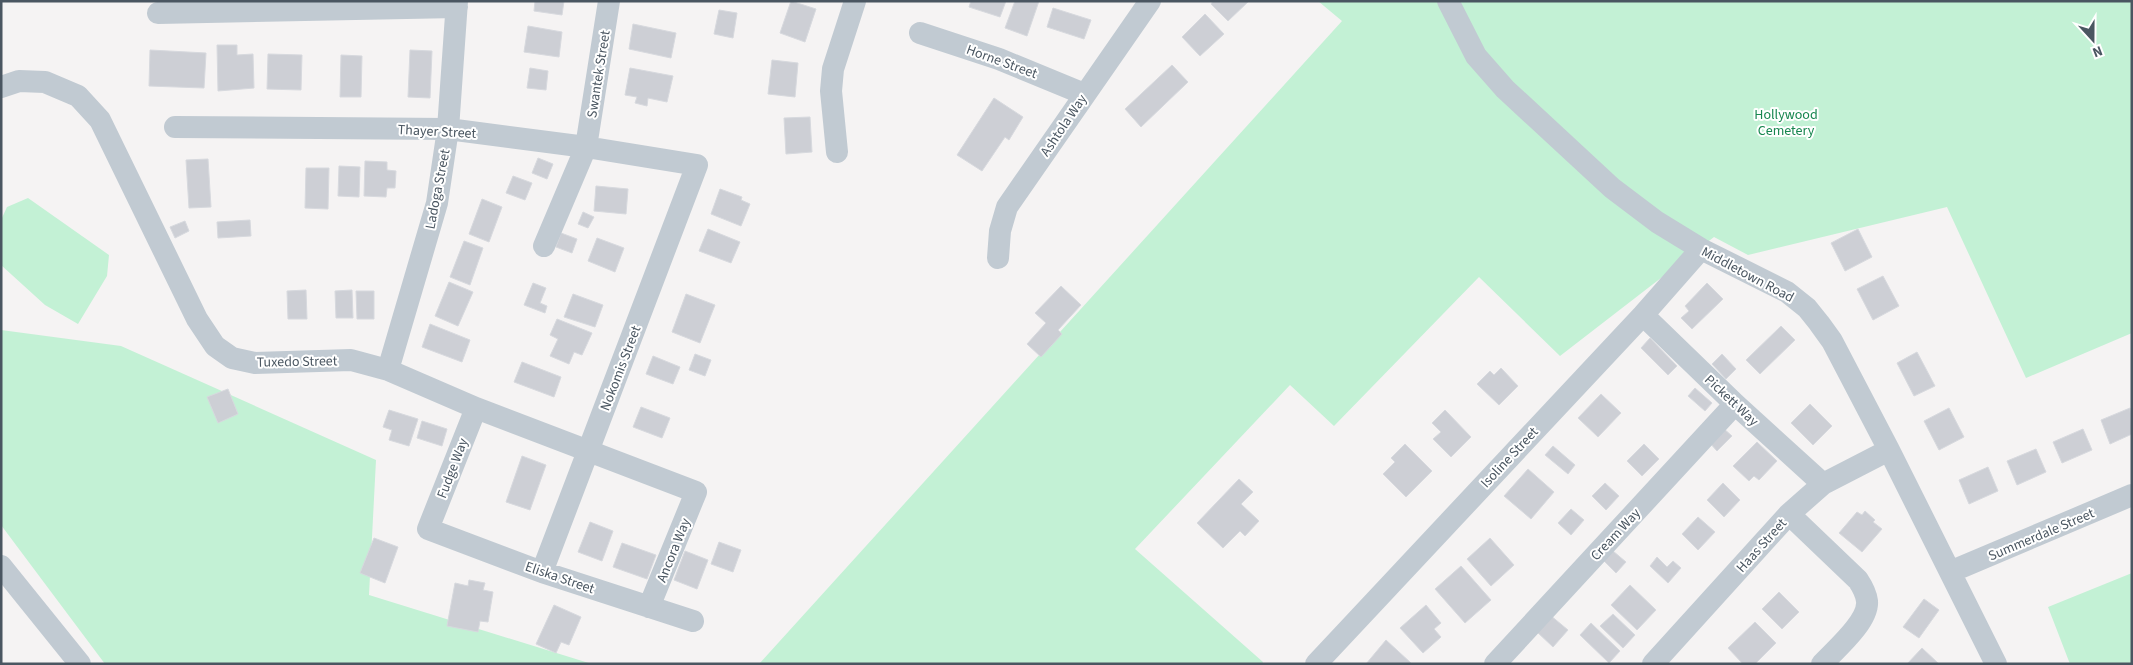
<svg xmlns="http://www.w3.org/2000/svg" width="2133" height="665" font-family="'Source Sans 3',sans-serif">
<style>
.green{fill:#c3f1d5}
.building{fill:#cdcfd5;stroke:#d7d9de}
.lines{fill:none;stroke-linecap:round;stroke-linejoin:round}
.minor{stroke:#c1cad2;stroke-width:22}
.labels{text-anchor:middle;stroke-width:4;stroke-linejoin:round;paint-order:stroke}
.street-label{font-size:14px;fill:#4a5661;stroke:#fff}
.park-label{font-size:14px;fill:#17864f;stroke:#fff}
</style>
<rect width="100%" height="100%" fill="#f5f3f3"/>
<path class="green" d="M 1318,1 L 2132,1 L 2132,333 L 2026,378 L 1947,207 L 1748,255 L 1714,237 L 1560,356 L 1479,277 L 1334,426 L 1290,385 L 1135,549 L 1263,662 L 1262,664 L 759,664 L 1342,21 Z
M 28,198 L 109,255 L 107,276 L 78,324 L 45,305 L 1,265 L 1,220 L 7,207 Z
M 1,330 L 121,346 L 376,460 L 369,595 L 592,664 L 105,664 L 1,525 Z
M 2132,573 L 2132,664 L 2070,664 L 2048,607 Z"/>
<path class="building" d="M 535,1 L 564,1 L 562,15 L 534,11 Z
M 791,1 L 816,9 L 805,42 L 780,33 Z
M 971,1 L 1006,1 L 1000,17 L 969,7 Z
M 1015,1 L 1039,1 L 1027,36 L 1005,28 Z
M 1213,1 L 1249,1 L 1228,21 L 1211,4 Z
M 1053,8 L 1091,20 L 1084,39 L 1047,27 Z
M 719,10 L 737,13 L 733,38 L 714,34 Z
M 1205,14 L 1224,34 L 1200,56 L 1182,37 Z
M 633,24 L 676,33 L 671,58 L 629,49 Z
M 528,26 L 562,32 L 559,57 L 524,52 Z
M 217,45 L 237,45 L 237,55 L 253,54 L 254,88 L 218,91 Z
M 150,50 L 206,53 L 204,88 L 149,86 Z
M 410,50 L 432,51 L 430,98 L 408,97 Z
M 268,54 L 302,55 L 301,90 L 267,89 Z
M 341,55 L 362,56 L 361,97 L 340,97 Z
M 772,60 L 798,63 L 795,97 L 768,94 Z
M 1172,65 L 1188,82 L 1141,127 L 1125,109 Z
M 530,68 L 548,71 L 546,90 L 527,88 Z
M 630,68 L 673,76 L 667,102 L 648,98 L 647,106 L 635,103 L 637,97 L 625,95 Z
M 994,98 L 1023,117 L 1009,140 L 1005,137 L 982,171 L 957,155 Z
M 810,117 L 812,152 L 786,154 L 784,118 Z
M 538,158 L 553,164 L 547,179 L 532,173 Z
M 208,159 L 211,207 L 189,208 L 186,160 Z
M 365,161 L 387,162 L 387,170 L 396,171 L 395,188 L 387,188 L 386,197 L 364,196 Z
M 339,166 L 360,167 L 359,197 L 338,196 Z
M 306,168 L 329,168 L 328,209 L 305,208 Z
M 513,176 L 532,183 L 525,200 L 506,193 Z
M 596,186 L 628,189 L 626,214 L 594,211 Z
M 720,189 L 742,197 L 741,200 L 750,204 L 741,226 L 711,214 Z
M 482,199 L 502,207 L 489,242 L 469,234 Z
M 583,212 L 594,217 L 588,228 L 578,224 Z
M 250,220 L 251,236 L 218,238 L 217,222 Z
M 185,221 L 189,231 L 175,238 L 170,227 Z
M 708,229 L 740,242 L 731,263 L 699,251 Z
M 1858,229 L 1872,257 L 1845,271 L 1831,243 Z
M 561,233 L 577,239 L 572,253 L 556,247 Z
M 597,238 L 624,248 L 615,272 L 588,261 Z
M 464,241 L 483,248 L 470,285 L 450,277 Z
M 1883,276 L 1899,306 L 1873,320 L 1857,289 Z
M 449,282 L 473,292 L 458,326 L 435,316 Z
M 533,283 L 546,288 L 540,303 L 547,306 L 545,313 L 524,305 Z
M 1707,283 L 1723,299 L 1692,329 L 1681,318 L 1689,311 L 1685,306 Z
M 1061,286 L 1081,305 L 1058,330 L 1062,334 L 1041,357 L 1027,344 L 1046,323 L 1035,313 Z
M 306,290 L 307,319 L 288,319 L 287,291 Z
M 352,290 L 353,318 L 336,318 L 335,291 Z
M 356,291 L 374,291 L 374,319 L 357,319 Z
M 573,294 L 603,305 L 595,327 L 564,317 Z
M 686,294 L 715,305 L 700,343 L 672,332 Z
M 557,319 L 592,333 L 582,355 L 574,352 L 569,364 L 550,356 L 558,339 L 550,335 Z
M 430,324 L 470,340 L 462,362 L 422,347 Z
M 1781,326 L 1795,340 L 1760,374 L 1746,360 Z
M 1650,338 L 1677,366 L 1668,375 L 1641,348 Z
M 1917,352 L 1935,386 L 1914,396 L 1897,363 Z
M 695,354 L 711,360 L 705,376 L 689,370 Z
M 1722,354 L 1736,369 L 1726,379 L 1712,364 Z
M 653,356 L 680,367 L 673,384 L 646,374 Z
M 522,362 L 561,377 L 554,397 L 514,382 Z
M 1501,368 L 1518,386 L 1499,405 L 1477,384 L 1490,371 L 1494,375 Z
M 1695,388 L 1712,403 L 1705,411 L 1688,396 Z
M 228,389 L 238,414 L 218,423 L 207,397 Z
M 1601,394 L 1621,413 L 1598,437 L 1578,418 Z
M 1810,404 L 1832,426 L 1813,445 L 1791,423 Z
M 641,407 L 670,418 L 662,438 L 633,427 Z
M 1949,408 L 1964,437 L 1939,450 L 1924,421 Z
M 2130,408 L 2132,434 L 2110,444 L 2101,420 Z
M 389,410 L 418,419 L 409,446 L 389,440 L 392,430 L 383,427 Z
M 1445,410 L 1471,437 L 1451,457 L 1433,439 L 1441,432 L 1432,423 Z
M 422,421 L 447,429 L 442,446 L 417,438 Z
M 1723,428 L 1732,436 L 1717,451 L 1709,442 Z
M 2083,429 L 2092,450 L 2062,463 L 2053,442 Z
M 1757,442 L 1777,461 L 1759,480 L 1754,476 L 1749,481 L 1733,466 Z
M 1405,444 L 1432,471 L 1406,497 L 1383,474 L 1395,462 L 1391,458 Z
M 1644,444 L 1659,459 L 1642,476 L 1627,461 Z
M 1553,446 L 1575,465 L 1568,474 L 1545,455 Z
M 2036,449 L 2046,472 L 2017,485 L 2007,461 Z
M 522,456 L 546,465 L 530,510 L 506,502 Z
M 1988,467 L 1998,491 L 1969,504 L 1959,480 Z
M 1528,469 L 1554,492 L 1531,519 L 1504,496 Z
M 1239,479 L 1253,492 L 1241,504 L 1259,521 L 1245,536 L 1240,531 L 1223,548 L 1197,523 Z
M 1605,483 L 1619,496 L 1606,510 L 1592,496 Z
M 1723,483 L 1740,500 L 1724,517 L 1707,500 Z
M 1571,509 L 1584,520 L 1571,535 L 1558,523 Z
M 1865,511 L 1875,520 L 1873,522 L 1882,529 L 1862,552 L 1839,533 L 1857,512 L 1862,515 Z
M 1698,517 L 1715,532 L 1698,550 L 1682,534 Z
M 590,522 L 613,531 L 602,561 L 578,552 Z
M 374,538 L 398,547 L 385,583 L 360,573 Z
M 1490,538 L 1514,565 L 1491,586 L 1467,559 Z
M 719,542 L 741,550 L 733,572 L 711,564 Z
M 622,543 L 656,555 L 647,579 L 613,567 Z
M 685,551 L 708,560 L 697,589 L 674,580 Z
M 1613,551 L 1626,562 L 1616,573 L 1604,561 Z
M 1657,557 L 1667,567 L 1673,561 L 1681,568 L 1668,583 L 1650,566 Z
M 1461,566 L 1491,600 L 1465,623 L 1435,589 Z
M 469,580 L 485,583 L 483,590 L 493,592 L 488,622 L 480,621 L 478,632 L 447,626 L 455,583 L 468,586 Z
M 1630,585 L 1656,610 L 1637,630 L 1611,605 Z
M 1779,592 L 1799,612 L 1782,629 L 1762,609 Z
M 1924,599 L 1939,610 L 1919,638 L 1903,627 Z
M 554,605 L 581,617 L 569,645 L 561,642 L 556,653 L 536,644 Z
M 1426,605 L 1441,623 L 1434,629 L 1441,637 L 1423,653 L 1400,628 Z
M 1613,614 L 1635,635 L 1623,648 L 1600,626 Z
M 1550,615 L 1568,630 L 1553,647 L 1536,631 Z
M 1755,622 L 1776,643 L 1755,664 L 1743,664 L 1728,648 Z
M 1591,623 L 1620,651 L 1609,663 L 1580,635 Z
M 1386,640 L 1411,663 L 1410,664 L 1366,664 Z
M 1922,648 L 1938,663 L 1937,664 L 1907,664 Z"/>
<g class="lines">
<path class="minor" d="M 1448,1 L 1476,56 L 1505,89 L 1612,188 L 1657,222 L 1701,249 L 1787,292 L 1807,308 L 1819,323 L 1832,341 L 1889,450 L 1996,664
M 158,13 L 457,7
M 920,33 L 999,59 L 1084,94
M 1,87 L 19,81 L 45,82 L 78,96 L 100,120 L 197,319 L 215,346 L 232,358 L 255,363 L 351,360 L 388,370 L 476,408 L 696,492 L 649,607
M 175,127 L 448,129 L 586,147 L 697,165 L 542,572
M 837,152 L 831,91 L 833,69 L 855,1
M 544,246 L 586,147 L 609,1
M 998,258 L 1000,231 L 1007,207 L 1150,1
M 1643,315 L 1735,404 L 1823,484
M 388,370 L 437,203 L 448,129 L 457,1
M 476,408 L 428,529 L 542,572 L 693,621
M 1789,514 L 1858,580 C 1862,586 1866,593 1867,601 C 1869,621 1836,649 1822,664
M 1,566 L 80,664
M 1950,572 L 2132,495
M 1316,664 L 1643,315 L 1701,249
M 1495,664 L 1735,404
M 1653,664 L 1789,514 L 1823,484 L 1889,450"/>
</g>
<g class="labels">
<g class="street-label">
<text transform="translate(1002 61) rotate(20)" y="5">Horne Street</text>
<text transform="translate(598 74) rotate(-81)" y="5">Swantek Street</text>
<text transform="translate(1063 125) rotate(-56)" y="5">Ashtola Way</text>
<text transform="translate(437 131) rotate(3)" y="5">Thayer Street</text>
<text transform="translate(437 189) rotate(-79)" y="5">Ladoga Street</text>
<text transform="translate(1748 274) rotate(28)" y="5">Middletown Road</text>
<text transform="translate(297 361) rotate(-1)" y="5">Tuxedo Street</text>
<text transform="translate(620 368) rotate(-69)" y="5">Nokomis Street</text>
<text transform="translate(1732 400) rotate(43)" y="5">Pickett Way</text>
<text transform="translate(1509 457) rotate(-47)" y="5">Isoline Street</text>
<text transform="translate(452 468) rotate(-69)" y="5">Fudge Way</text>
<text transform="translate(1615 534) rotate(-47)" y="5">Cream Way</text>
<text transform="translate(2041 534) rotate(-23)" y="5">Summerdale Street</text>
<text transform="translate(1761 545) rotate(-48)" y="5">Haas Street</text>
<text transform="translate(673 550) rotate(-68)" y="5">Ancora Way</text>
<text transform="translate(560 577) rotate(19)" y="5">Eliska Street</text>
</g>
<g class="park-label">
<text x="1786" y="119">Hollywood<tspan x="1786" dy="16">Cemetery</tspan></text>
</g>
</g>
<rect width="2133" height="665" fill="none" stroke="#4a5661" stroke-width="5"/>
<g transform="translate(2093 40) rotate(159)" stroke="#ffffff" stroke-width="4" paint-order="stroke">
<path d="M0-4L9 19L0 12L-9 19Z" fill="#4a5661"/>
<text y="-8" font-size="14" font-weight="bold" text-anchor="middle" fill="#4a5661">N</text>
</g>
</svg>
